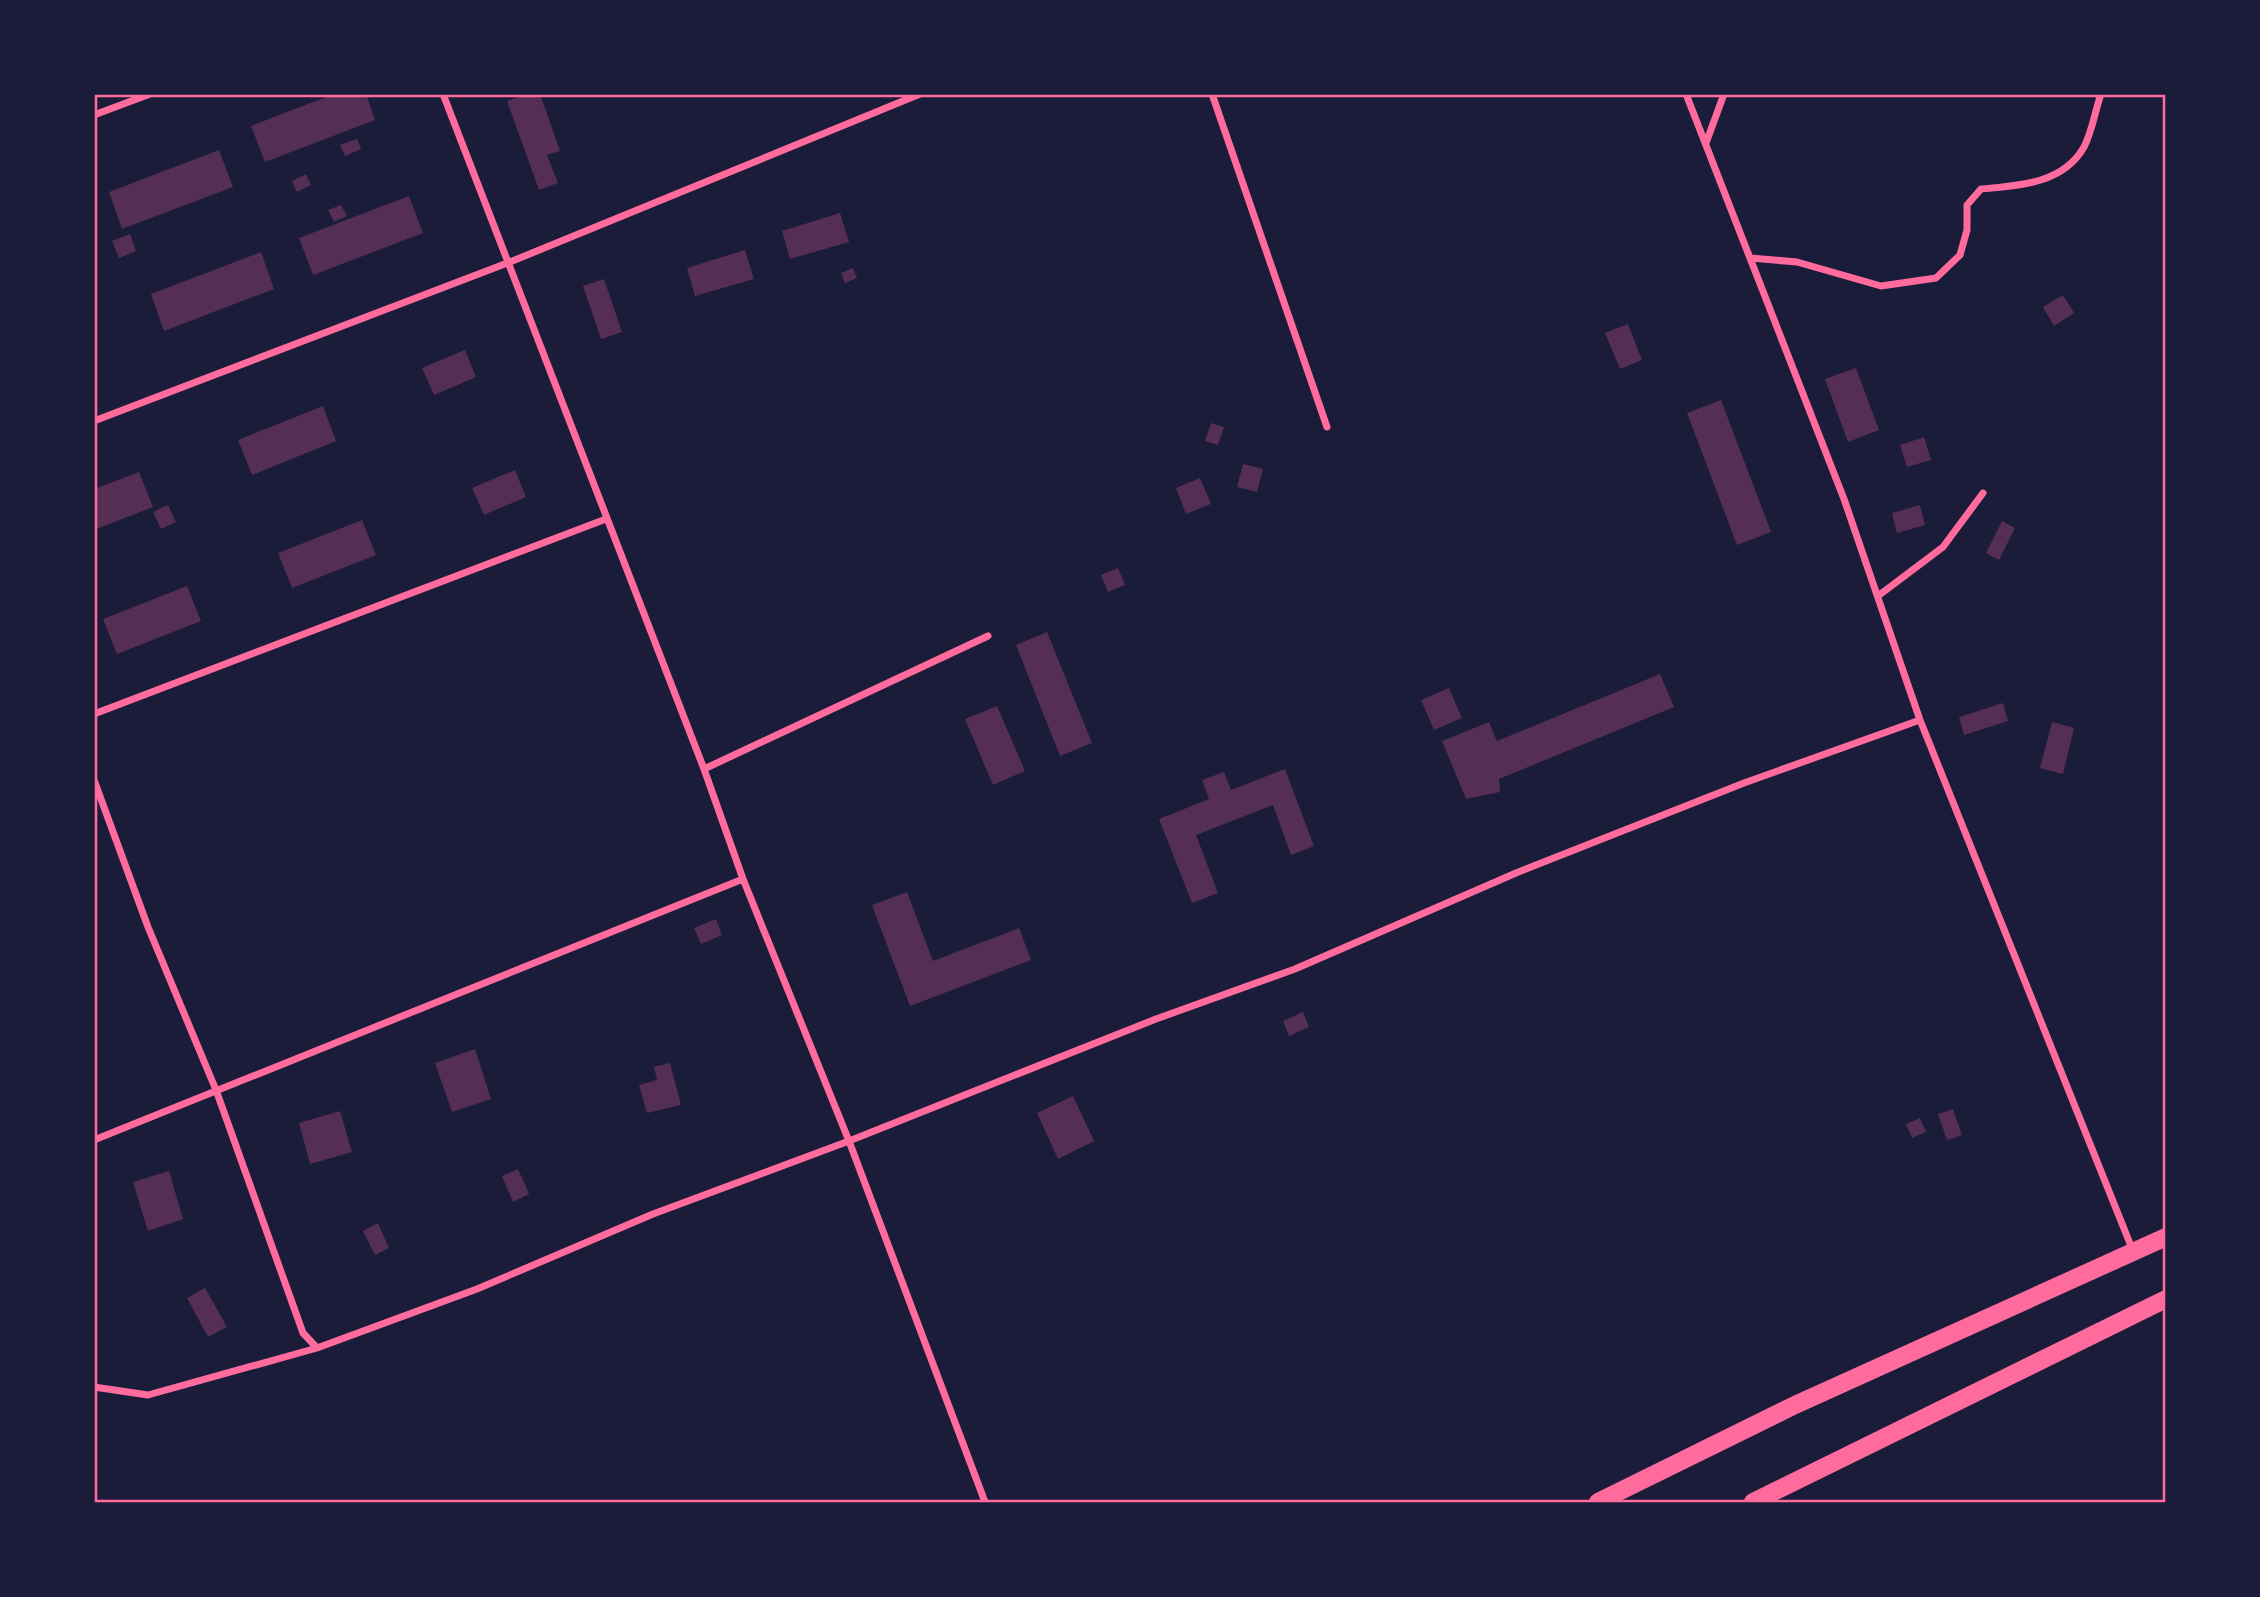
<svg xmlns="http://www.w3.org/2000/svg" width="2260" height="1597" font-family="'Alegreya Sans',sans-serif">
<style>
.building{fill:#542f53}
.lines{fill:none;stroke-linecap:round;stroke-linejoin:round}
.minor{stroke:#ff6b9d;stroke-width:7}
.trunk{stroke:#ff6b9d;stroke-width:18}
.neatline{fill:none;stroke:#ff6b9d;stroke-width:2.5}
</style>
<rect width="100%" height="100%" fill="#1b1b3a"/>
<path class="building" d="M 334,94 L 366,94 L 375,120 L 265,162 L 251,126 Z
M 526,94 L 540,94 L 560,151 L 547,155 L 558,183 L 539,190 L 507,101 Z
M 357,139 L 361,149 L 345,156 L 340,145 Z
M 219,150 L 233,187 L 122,229 L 109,192 Z
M 306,174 L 311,185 L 297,192 L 292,181 Z
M 409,196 L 423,233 L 313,275 L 299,238 Z
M 341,205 L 347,216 L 334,222 L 328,210 Z
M 840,213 L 849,242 L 790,259 L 782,231 Z
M 130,234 L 136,251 L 119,258 L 112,241 Z
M 745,250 L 754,279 L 695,296 L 687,268 Z
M 261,252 L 274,289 L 164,331 L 151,294 Z
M 853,268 L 857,278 L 845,283 L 841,273 Z
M 604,279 L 622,332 L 601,339 L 583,286 Z
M 2063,295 L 2074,313 L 2054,326 L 2043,307 Z
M 1628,324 L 1642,360 L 1620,369 L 1605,333 Z
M 465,350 L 476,377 L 434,395 L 422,368 Z
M 1856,368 L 1879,430 L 1848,442 L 1825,379 Z
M 1721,400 L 1771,532 L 1737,545 L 1687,413 Z
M 323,406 L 336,441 L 252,475 L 238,440 Z
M 1211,423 L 1224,427 L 1218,445 L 1205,441 Z
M 1924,437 L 1931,460 L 1907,467 L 1900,445 Z
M 1243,464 L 1263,469 L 1257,492 L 1237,487 Z
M 515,470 L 526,497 L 484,515 L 472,488 Z
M 139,472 L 153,507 L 94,530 L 94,489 Z
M 1200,478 L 1211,504 L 1186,514 L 1176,488 Z
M 168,505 L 176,522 L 161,529 L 153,512 Z
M 1920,505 L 1925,525 L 1897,533 L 1892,513 Z
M 362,520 L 376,555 L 292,588 L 278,553 Z
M 2002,521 L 2015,528 L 1999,560 L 1986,553 Z
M 1118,568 L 1125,585 L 1108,592 L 1101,575 Z
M 187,586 L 201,621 L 117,654 L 103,619 Z
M 1047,632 L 1092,743 L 1060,756 L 1016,645 Z
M 1660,674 L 1674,707 L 1499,779 L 1500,792 L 1466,799 L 1442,741 L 1489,722 L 1497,741 Z
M 1449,688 L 1462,718 L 1434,730 L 1421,700 Z
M 2003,703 L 2008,721 L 1964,735 L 1959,717 Z
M 997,706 L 1025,771 L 993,785 L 965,719 Z
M 2052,722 L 2074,728 L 2063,774 L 2040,768 Z
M 1285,769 L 1314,846 L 1291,855 L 1273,805 L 1196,835 L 1218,893 L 1192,903 L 1159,819 L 1209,799 L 1202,780 L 1224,772 L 1231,790 Z
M 907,892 L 933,961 L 1019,928 L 1031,960 L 910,1006 L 872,905 Z
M 716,919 L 722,935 L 701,944 L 694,928 Z
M 1303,1012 L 1309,1027 L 1289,1036 L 1283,1021 Z
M 475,1049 L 491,1099 L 452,1112 L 435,1063 Z
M 670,1063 L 681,1105 L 647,1113 L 639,1085 L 657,1080 L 654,1067 Z
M 1073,1096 L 1094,1141 L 1058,1159 L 1037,1113 Z
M 1953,1109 L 1962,1135 L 1947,1140 L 1938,1114 Z
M 340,1111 L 352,1152 L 310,1164 L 299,1123 Z
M 1920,1118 L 1926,1132 L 1912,1138 L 1906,1124 Z
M 518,1169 L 529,1194 L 513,1202 L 502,1176 Z
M 169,1171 L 183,1219 L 148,1231 L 133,1182 Z
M 378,1223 L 389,1248 L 375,1255 L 363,1231 Z
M 205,1288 L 227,1327 L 208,1337 L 187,1298 Z"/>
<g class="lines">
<path class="minor" d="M 443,94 L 704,769 L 743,879 L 849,1141 L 985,1502
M 1212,94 L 1327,427
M 1686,94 L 1844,499 L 1920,720 L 2133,1251
M 94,115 L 150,94
M 1706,143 L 1724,94
M 1750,258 L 1797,262 L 1881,286 L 1936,278 L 1960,255 L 1967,230 L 1967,205 L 1981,189 C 2018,186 2063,184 2084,147 C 2092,132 2095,111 2101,94
M 94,421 L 510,262 L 920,94
M 1878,596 L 1943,547 L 1983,493
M 94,714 L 606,519
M 704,769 L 988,636
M 94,780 L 148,927 L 216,1090 L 303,1333 L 317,1348 L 477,1289 L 653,1214 L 849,1141 L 1156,1019 L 1295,969 L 1516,873 L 1744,783 L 1920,720
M 94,1140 L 743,879
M 94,1387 L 148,1395 L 317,1348"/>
<path class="trunk" d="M 1598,1502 L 1795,1405 L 2166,1237
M 1753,1502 L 2166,1299"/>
</g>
<rect width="2260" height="1597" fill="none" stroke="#1b1b3a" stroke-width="192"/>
<rect x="96" y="96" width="2068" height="1405" class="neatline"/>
</svg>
